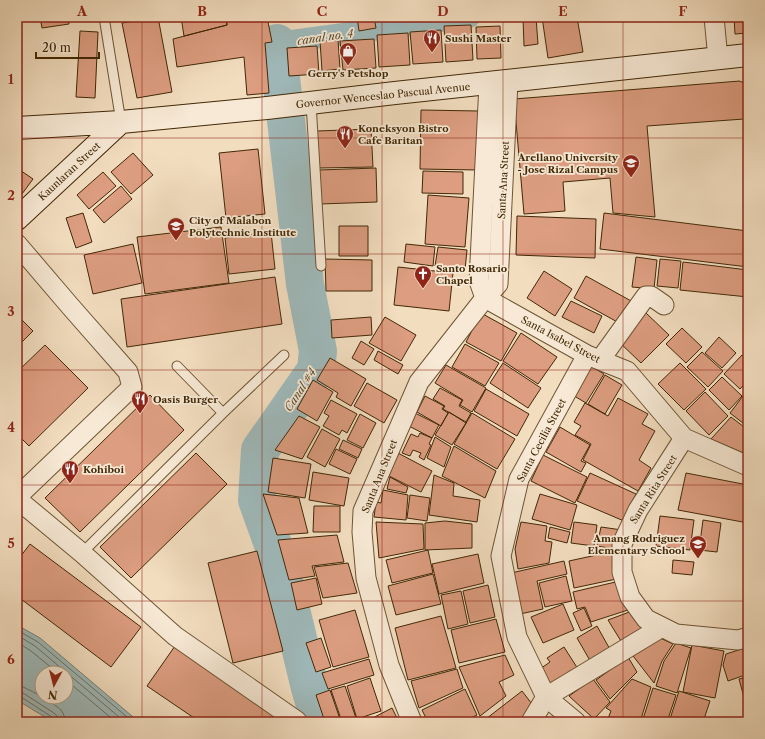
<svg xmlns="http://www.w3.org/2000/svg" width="765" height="739" font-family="'Libre Caslon Text',serif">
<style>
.water{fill:#9fbabb;stroke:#798073;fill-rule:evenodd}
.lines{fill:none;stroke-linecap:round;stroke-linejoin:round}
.shore{stroke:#707160;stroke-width:1}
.canal{stroke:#9fbabb;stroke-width:22}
.river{stroke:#9fbabb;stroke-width:38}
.building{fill:#dc9d80;stroke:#412806}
.lane-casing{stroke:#6d5534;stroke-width:11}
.street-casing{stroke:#6d5534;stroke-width:21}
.secondary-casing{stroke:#412806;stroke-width:24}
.lane{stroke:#f7e9d5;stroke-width:9}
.street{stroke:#f7e9d5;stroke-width:19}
.secondary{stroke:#f7e9d5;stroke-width:22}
.grid{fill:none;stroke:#8f2418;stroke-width:1;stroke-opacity:0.55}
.labels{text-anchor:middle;stroke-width:3.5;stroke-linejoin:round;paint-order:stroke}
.poi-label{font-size:10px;font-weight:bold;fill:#412806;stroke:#f7e9d5;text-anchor:start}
.street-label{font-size:10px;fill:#412806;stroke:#f7e9d5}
.water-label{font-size:11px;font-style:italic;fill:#584c33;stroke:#f7e9d5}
.neatline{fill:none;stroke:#8f2418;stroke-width:1.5}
.grid-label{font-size:13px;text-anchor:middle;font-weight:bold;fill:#8f2418}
</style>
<rect width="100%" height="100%" fill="#f2ddbf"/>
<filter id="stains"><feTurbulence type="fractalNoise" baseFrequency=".005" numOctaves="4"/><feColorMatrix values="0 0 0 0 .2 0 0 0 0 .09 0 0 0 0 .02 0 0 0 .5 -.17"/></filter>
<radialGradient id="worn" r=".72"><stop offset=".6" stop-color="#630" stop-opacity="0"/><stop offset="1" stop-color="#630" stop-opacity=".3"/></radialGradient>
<path class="water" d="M 17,625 L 40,638 L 139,722 L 53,722 L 17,700 ZM 42,673 L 66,673 L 66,697 L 42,697 Z"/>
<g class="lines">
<path class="shore" d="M 17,630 L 38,642 L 133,722
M 17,635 L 35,646 L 125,722
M 17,642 L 31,651 L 58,673
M 66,680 L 116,722
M 17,685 C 25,686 55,704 61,710 C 64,714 65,718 65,722
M 17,692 L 23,693 L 54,713 L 58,717 L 59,722
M 17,697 L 21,697 L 52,717 L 54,722"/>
<path class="canal" d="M 277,43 L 469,17"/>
<path class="river" d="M 277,43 L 305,284 L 318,351 L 316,370 L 260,450 L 257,500 L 280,564 L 310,688 L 320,722"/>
</g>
<path class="building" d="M 40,17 L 68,17 L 69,24 L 42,28 Z
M 158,17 L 172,92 L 137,98 L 122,23 Z
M 181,17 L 226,17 L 227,25 L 184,36 Z
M 226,17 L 267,17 L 272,42 L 265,43 L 269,93 L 247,95 L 244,57 L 177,67 L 173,39 L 227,25 Z
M 357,17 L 374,17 L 376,28 L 359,31 Z
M 417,17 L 440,17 L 440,18 L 417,21 Z
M 536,17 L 538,44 L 524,46 L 523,18 Z
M 542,17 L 577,17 L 583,52 L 548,58 Z
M 734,17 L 748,17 L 748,33 L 735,34 Z
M 471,25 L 473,60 L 446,62 L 444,26 Z
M 500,26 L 501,58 L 477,59 L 476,27 Z
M 441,30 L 443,62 L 413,64 L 410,32 Z
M 80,31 L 98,32 L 95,98 L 76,97 Z
M 408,33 L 410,65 L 379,67 L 377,35 Z
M 374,39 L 376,68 L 343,70 L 340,41 Z
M 338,40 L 340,69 L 322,71 L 320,41 Z
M 317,46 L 319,74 L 289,76 L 287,48 Z
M 740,81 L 741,82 L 748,81 L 748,116 L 744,117 L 744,119 L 647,126 L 655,217 L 613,213 L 610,178 L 563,182 L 565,211 L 524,214 L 514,99 Z
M 421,110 L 479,111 L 478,170 L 420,169 Z
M 371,129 L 373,167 L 318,168 L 317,131 Z
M 258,149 L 265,214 L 226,218 L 219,153 Z
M 133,153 L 153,175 L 131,194 L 111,172 Z
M 17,168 L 33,179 L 22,194 L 17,191 Z
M 376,168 L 377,202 L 320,204 L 319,170 Z
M 423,171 L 463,172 L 463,194 L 422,193 Z
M 103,172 L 116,186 L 89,209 L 77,195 Z
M 121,186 L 132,199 L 104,223 L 93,210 Z
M 428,195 L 469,198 L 465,247 L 425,244 Z
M 83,213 L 92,242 L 76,248 L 66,218 Z
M 604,213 L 748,231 L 748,267 L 600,249 Z
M 517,216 L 596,219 L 595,258 L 516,255 Z
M 339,226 L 368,226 L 368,256 L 339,256 Z
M 221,227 L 229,283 L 145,294 L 137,237 Z
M 271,232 L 275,269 L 229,274 L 225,238 Z
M 133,244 L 142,283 L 93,294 L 84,255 Z
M 406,244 L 435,247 L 433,266 L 404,262 Z
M 438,247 L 467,250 L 465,270 L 435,266 Z
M 636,257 L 657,260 L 654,289 L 632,287 Z
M 325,259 L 372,260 L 372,291 L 326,291 Z
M 660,259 L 681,261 L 678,288 L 657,286 Z
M 683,262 L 748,270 L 748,297 L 680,290 Z
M 398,267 L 453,273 L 449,311 L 394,305 Z
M 544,271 L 572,289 L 555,316 L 527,298 Z
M 586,276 L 633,302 L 621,324 L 574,298 Z
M 275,277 L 282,324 L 127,347 L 121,299 Z
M 571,301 L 602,316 L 594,333 L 562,317 Z
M 481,313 L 517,333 L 501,361 L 466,342 Z
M 646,313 L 669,335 L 641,363 L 618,341 Z
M 17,315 L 33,331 L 17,347 Z
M 371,317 L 372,335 L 332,338 L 331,320 Z
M 385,317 L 416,335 L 401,361 L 369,343 Z
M 682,328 L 702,347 L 686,363 L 666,344 Z
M 521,333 L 557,357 L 538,384 L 503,361 Z
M 719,337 L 736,353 L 722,368 L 705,353 Z
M 361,341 L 374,349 L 364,365 L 352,358 Z
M 465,344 L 499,363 L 485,386 L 452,367 Z
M 45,345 L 88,388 L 29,446 L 17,434 L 17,372 Z
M 378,351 L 403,365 L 398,374 L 374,360 Z
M 702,352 L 723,371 L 708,387 L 687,367 Z
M 742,355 L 748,360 L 748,380 L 740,389 L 724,374 Z
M 330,358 L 366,379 L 351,406 L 336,397 L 338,393 L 317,380 Z
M 503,363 L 541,388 L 528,408 L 490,383 Z
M 680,363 L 706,389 L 684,410 L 658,384 Z
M 446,365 L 486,388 L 472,412 L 460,405 L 463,400 L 435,383 Z
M 589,365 L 604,374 L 586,403 L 571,394 Z
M 605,375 L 622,385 L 605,414 L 588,404 Z
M 722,377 L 742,396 L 729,410 L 709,390 Z
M 313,380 L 333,392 L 317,421 L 297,409 Z
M 367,383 L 397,400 L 384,423 L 354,406 Z
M 440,388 L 462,400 L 459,406 L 471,413 L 466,422 L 443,409 L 445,406 L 433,399 Z
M 486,389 L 529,414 L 517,436 L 474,411 Z
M 705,392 L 728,416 L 709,435 L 686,411 Z
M 150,395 L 184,430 L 80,532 L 45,498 Z
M 425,396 L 444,406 L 442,409 L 448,413 L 441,426 L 417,412 Z
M 743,396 L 748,400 L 748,427 L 730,413 Z
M 618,398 L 648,414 L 642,424 L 655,431 L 639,460 L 651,468 L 638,491 L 583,460 L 591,444 L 575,435 L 581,426 L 574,422 L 585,403 L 608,416 Z
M 331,400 L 357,414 L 347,433 L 342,430 L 339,435 L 323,426 L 329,416 L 324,413 Z
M 449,412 L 466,423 L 452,445 L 435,435 Z
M 415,413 L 439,425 L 432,438 L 409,426 Z
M 472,413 L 515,439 L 497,469 L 454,444 Z
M 360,414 L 376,423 L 363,448 L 347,440 Z
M 299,416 L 320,427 L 302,459 L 275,450 Z
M 731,417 L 748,430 L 748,455 L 711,439 Z
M 560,427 L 590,445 L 581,461 L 586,463 L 581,472 L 546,452 Z
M 322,429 L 340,439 L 325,467 L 307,457 Z
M 420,433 L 432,438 L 429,444 L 431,445 L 424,460 L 419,457 L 421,453 L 413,450 L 410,456 L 402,453 L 411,434 L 418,437 Z
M 435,437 L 451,447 L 444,467 L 427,458 Z
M 343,440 L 362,449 L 358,458 L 339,449 Z
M 454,446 L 496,471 L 485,498 L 442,476 Z
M 336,449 L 357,459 L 350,474 L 329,464 Z
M 396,452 L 432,471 L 421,492 L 385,474 Z
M 196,453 L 227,484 L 131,578 L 100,547 Z
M 543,455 L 587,477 L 575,503 L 531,481 Z
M 273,458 L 311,464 L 305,498 L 268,492 Z
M 313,472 L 349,478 L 344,506 L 309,500 Z
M 590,473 L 636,494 L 624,521 L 577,501 Z
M 686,473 L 748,485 L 748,523 L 678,510 Z
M 434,475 L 454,483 L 453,496 L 480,500 L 477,522 L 429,515 Z
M 390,477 L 408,487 L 406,493 L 387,489 Z
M 383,490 L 408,495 L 406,520 L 374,517 L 376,502 L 381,503 Z
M 263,494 L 299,498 L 308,533 L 277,535 Z
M 540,494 L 577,505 L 570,530 L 532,519 Z
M 410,495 L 430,498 L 427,521 L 407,518 Z
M 314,506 L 340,506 L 340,532 L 313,532 Z
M 660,516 L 694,520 L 690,550 L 656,546 Z
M 703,520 L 721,523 L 717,552 L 699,550 Z
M 445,521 L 472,524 L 472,548 L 425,550 L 425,523 Z
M 376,522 L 423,524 L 424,549 L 379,558 Z
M 521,522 L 547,526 L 545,541 L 552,542 L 549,563 L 518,569 L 515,549 Z
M 574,522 L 597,525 L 594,546 L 571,543 Z
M 550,527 L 570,532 L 567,543 L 548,538 Z
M 601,527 L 622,530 L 619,550 L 597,546 Z
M 337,535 L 344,562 L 312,566 L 315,576 L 289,580 L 278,540 Z
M 30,544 L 141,627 L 111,667 L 17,596 L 17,561 Z
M 428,550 L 433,573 L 392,583 L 386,560 Z
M 257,551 L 283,651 L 233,663 L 208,563 Z
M 615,551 L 621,578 L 574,588 L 569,561 Z
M 478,554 L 484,583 L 439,594 L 432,564 Z
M 673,560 L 694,562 L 692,575 L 672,573 Z
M 564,561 L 567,574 L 537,581 L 543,609 L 520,614 L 511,573 Z
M 348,563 L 357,593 L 323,598 L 314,567 Z
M 433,574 L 441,604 L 396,615 L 388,586 Z
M 748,575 L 748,601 L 745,600 Z
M 566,576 L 572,601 L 545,607 L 539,583 Z
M 316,578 L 322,604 L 297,610 L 291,583 Z
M 624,580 L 634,608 L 591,622 L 585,607 L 577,609 L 573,592 Z
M 488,585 L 495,617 L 470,623 L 463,591 Z
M 461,591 L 468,624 L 448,629 L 441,595 Z
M 563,604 L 574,630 L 543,643 L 531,617 Z
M 584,608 L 592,626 L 581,631 L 573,613 Z
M 355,610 L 369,657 L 333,667 L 319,620 Z
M 632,611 L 646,632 L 624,646 L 608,620 Z
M 441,616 L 456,668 L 408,680 L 395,628 Z
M 496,619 L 505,652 L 459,663 L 451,630 Z
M 597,626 L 612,653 L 592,664 L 577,638 Z
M 656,636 L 673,644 L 662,661 L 654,683 L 630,652 Z
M 321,638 L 331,667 L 316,672 L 306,643 Z
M 676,643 L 691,648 L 677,693 L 656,686 L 664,661 Z
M 692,645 L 724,651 L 715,698 L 683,692 Z
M 175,646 L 288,722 L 200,722 L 147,686 Z
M 564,647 L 578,669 L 552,686 L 540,669 L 550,662 L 547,658 Z
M 748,647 L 748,674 L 728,681 L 723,665 L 726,654 Z
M 505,655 L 514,675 L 499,682 L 506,696 L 480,716 L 459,667 Z
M 628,657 L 637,672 L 610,699 L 596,680 Z
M 369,659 L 374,675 L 328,689 L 322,673 Z
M 457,669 L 463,688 L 419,708 L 411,681 Z
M 748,677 L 748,700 L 745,701 L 739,679 Z
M 370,678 L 381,711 L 357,719 L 347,686 Z
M 593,679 L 610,702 L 594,719 L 569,696 Z
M 632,679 L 651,687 L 640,722 L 607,721 L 611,711 L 606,708 Z
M 345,686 L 356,718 L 342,722 L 331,690 Z
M 653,688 L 676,695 L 667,722 L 642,722 Z
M 465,689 L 477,715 L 463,722 L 428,722 L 422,710 Z
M 330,690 L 341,722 L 325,722 L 316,695 Z
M 522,691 L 535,708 L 527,722 L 482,722 Z
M 679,691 L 710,701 L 703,722 L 669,722 Z
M 392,708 L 399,722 L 365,722 Z
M 539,712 L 553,722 L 533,722 Z
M 474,717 L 477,722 L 465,722 Z
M 747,717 L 748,722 L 738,722 Z"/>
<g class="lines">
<g class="lane-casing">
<path id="lane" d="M 104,17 L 121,122
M 311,103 L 321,266
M 177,366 L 223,413 L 284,355
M 82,553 L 223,413"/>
</g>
<g class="street-casing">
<path id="street" d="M 714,17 L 718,59
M 17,244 L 70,306 L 128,372 L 132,387 L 17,497
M 485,298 L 587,355 L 627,371 L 684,438 L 748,466
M 485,298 L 479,281 L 489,84
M 600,360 L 646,296 L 651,296 L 664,305
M 684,438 L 638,510 L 622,544 L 622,572 L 630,597 L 646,619 L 676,634 L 738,640 L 748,637
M 17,499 L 82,553 L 175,636 L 297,721
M 412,722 L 389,665 L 366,578 L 362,532 L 363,511 L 419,382 L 485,298 L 498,284 L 508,82
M 531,722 L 546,697 L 662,627
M 576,722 L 546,697 L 517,637 L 501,556 L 519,479 L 587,355"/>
</g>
<g class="secondary-casing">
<path id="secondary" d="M 17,128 L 121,122 L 267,108 L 395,93 L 748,55
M 17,219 L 121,122"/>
</g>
<use href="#lane" class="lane"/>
<use href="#street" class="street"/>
<use href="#secondary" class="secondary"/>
</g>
<path class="grid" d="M 142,17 L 142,722M 262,17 L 262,722M 382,17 L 382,722M 503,17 L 503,722M 623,17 L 623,722M 17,138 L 748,138M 17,254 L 748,254M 17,370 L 748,370M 17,485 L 748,485M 17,601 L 748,601"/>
<defs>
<g id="restaurant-pin" transform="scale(0.9)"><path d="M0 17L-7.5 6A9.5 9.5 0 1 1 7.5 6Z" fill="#8f2418" stroke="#f7e9d5"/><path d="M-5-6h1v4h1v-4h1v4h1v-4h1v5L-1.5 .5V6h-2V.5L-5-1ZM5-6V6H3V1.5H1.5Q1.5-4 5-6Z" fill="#fff"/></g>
<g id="shop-pin" transform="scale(0.9)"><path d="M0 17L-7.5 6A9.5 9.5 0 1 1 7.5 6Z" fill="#8f2418" stroke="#f7e9d5"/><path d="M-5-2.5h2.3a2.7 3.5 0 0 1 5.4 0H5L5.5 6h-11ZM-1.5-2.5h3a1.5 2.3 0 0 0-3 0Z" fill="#fff"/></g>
<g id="university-pin" transform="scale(0.9)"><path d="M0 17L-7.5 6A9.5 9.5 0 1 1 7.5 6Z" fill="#8f2418" stroke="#f7e9d5"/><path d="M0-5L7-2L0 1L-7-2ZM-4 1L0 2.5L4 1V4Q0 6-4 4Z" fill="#fff"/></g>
<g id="church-pin" transform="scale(0.9)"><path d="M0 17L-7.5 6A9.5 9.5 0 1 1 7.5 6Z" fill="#8f2418" stroke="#f7e9d5"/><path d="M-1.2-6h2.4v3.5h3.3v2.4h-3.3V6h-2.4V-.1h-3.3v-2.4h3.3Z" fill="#fff"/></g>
<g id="school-pin" transform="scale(0.9)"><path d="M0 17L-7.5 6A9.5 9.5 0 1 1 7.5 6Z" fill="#8f2418" stroke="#f7e9d5"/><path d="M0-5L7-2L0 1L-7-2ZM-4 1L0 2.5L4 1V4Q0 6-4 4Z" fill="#fff"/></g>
</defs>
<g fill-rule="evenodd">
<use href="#restaurant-pin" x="432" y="38"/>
<use href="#shop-pin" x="348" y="51"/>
<use href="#restaurant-pin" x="345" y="134"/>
<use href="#university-pin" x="631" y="163"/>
<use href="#university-pin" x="176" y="226"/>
<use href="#church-pin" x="423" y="274"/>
<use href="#restaurant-pin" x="140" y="399"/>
<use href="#restaurant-pin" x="70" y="469"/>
<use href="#school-pin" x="698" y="544"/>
</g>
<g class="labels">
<g class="poi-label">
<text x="445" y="42">Sushi Master</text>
<text x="348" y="77" text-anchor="middle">Gerry's Petshop</text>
<text x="358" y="132">Koneksyon Bistro<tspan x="358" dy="12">Cafe Baritan</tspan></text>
<text x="618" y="161" text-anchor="end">Arellano University<tspan x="618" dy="12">- Jose Rizal Campus</tspan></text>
<text x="189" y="224">City of Malabon<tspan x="189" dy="12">Polytechnic Institute</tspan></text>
<text x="436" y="272">Santo Rosario<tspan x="436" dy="12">Chapel</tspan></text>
<text x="153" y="403">Oasis Burger</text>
<text x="83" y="473">Kohiboi</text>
<text x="685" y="542" text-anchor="end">Amang Rodriguez<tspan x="685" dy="12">Elementary School</tspan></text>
</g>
<g class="street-label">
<text transform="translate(383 95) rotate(-6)" y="4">Governor Wenceslao Pascual Avenue</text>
<text transform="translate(69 171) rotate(-43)" y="4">Kaunlaran Street</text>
<text transform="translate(503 180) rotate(-87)" y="4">Santa Ana Street</text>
<text transform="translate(561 339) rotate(28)" y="4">Santa Isabel Street</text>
<text transform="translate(541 440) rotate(-62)" y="4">Santa Cecilia Street</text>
<text transform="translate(379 476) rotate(-68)" y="4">Santa Ana Street</text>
<text transform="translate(653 489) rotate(-58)" y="4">Santa Rita Street</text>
</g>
<g class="water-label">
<text transform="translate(325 37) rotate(-8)" y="4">canal no. 4</text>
<text transform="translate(300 390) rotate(-57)" y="4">Canal #4</text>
</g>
</g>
<rect width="765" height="739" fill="none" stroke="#f2ddbf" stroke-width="44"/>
<g transform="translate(54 685) rotate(187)"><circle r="19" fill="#f7e9d5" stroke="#ae9c82"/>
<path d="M0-3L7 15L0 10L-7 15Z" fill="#8f2418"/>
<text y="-6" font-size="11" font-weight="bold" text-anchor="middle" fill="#412806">N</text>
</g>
<path d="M36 52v6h63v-6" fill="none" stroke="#412806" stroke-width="2"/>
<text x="42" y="52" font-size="12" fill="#412806" stroke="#f7e9d5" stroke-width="3" paint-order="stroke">20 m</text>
<rect x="22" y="22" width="721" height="695" class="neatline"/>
<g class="grid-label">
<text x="82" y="16">A</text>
<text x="202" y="16">B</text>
<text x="322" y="16">C</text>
<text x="443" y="16">D</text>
<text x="563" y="16">E</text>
<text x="683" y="16">F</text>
<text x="11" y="84">1</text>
<text x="11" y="200">2</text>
<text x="11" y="316">3</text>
<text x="11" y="432">4</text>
<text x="11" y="548">5</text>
<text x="11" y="664">6</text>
</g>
<rect width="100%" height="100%" filter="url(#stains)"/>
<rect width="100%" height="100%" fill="url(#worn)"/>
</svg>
